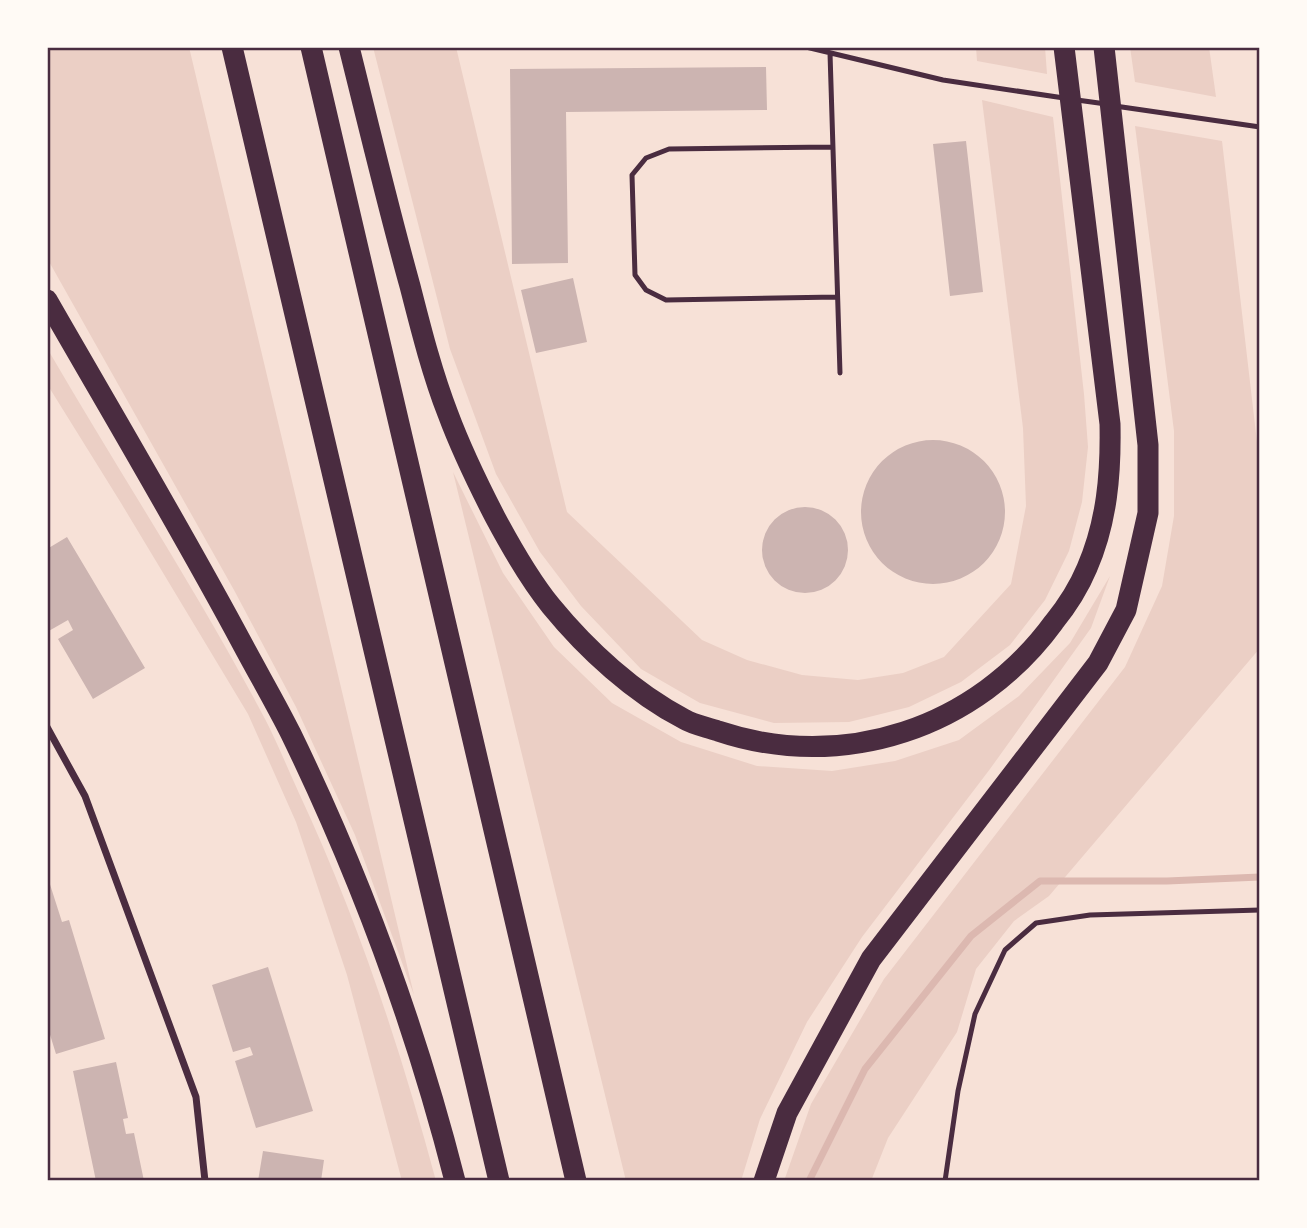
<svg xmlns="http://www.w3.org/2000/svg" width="1307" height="1228" font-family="'Exo 2',sans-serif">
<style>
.green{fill:#ebcfc5}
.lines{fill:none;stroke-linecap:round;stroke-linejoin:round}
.stream{stroke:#dcb8b0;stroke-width:7}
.building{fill:#ccb4b1}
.service{stroke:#4a2c40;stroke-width:5}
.minor{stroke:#4a2c40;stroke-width:7}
.motorway{stroke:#4a2c40;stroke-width:21}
.neatline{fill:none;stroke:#4a2c40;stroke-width:2.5}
</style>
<rect width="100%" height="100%" fill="#f7e1d7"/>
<path class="green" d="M 47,47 L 189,47 L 414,995 L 355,835 L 296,707 L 234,590 L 47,258 Z
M 373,47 L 456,47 L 567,512 L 702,640 L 747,660 L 802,675 L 858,680 L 903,673 L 944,657 L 1011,584 L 1026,506 L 1023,428 L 982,100 L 1053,117 L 1084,394 L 1088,447 L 1082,502 L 1069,551 L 1045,600 L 1010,645 L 961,682 L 909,707 L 849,722 L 774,723 L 700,703 L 641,669 L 581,606 L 540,552 L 496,474 L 450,349 Z
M 976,47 L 1045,47 L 1047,74 L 977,61 Z
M 1130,47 L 1209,47 L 1216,97 L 1135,82 Z
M 1135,126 L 1222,141 L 1260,468 L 1260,648 L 1049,896 L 1014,921 L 976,969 L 957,1032 L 888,1138 L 871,1181 L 784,1181 L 811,1104 L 884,979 L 1125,667 L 1162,586 L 1174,516 L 1174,431 Z
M 47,348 C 119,472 198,592 265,719 C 277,742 287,767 298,791 C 357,917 400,1047 436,1181 L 402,1181 L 347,975 L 296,822 L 248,714 L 121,503 L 47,384 Z
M 453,472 L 503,573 L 554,647 L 612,703 L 681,742 L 757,766 L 832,771 L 895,761 L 959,740 L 1019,696 L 1070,643 L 1110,576 L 1091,628 L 990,769 L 862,937 L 807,1022 L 760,1119 L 741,1181 L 626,1181 Z"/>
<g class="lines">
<path class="stream" d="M 809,1181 L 865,1069 L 971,936 L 1040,881 L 1167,881 L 1260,877"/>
</g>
<path class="building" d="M 766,67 L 767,110 L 566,112 L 568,263 L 512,264 L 510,69 Z
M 966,141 L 983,292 L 950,296 L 933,144 Z
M 573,278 L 587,342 L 536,353 L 521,290 Z
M861 512a72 72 0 1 1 144 0a72 72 0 1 1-144 0Z
M762 550a43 43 0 1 1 86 0a43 43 0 1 1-86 0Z
M 67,537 L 145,668 L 93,699 L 58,639 L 73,630 L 68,620 L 47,632 L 47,549 Z
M 47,875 L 62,922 L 69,920 L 105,1039 L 56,1054 L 47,1025 Z
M 268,967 L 313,1111 L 256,1128 L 235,1061 L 253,1055 L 250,1047 L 233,1052 L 212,985 Z
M 116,1062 L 128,1118 L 123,1119 L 126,1134 L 134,1133 L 144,1181 L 96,1181 L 73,1071 Z
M 263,1151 L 324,1160 L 321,1181 L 258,1181 Z"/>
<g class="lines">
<path class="service" d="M 806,47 L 943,80 L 1064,98
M 830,53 L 840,373
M 1077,100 L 1106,104
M 1115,106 L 1260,127
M 833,147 L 669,149 L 646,158 L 632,175 L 635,275 L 646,290 L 666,300 L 837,297
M 945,1181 L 958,1091 L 975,1014 L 1005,950 L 1036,923 L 1090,915 L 1260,910"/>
<path class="minor" d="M 47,727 L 85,796 L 196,1097 L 205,1181"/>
<path class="motorway" d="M 232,47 L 499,1181
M 311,47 L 576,1181
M 349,47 C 369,127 388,207 410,286 C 421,329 432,373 448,414 C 461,449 478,484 495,517 C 511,547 529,579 551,606 C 587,650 634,693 684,719 C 694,725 707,727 718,731 C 843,773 977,728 1054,622 C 1067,606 1079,587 1087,568 C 1107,522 1111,474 1110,424 L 1064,47
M 47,300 C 113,415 181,529 243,645 C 259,675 276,704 291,734 C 360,876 416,1028 455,1181
M 764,1181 L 787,1113 L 871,959 L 1098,663 L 1126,610 L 1148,513 L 1148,445 L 1104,47"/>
</g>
<rect width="1307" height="1228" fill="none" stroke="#fffaf5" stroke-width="98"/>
<rect x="49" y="49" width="1209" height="1130" class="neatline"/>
</svg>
